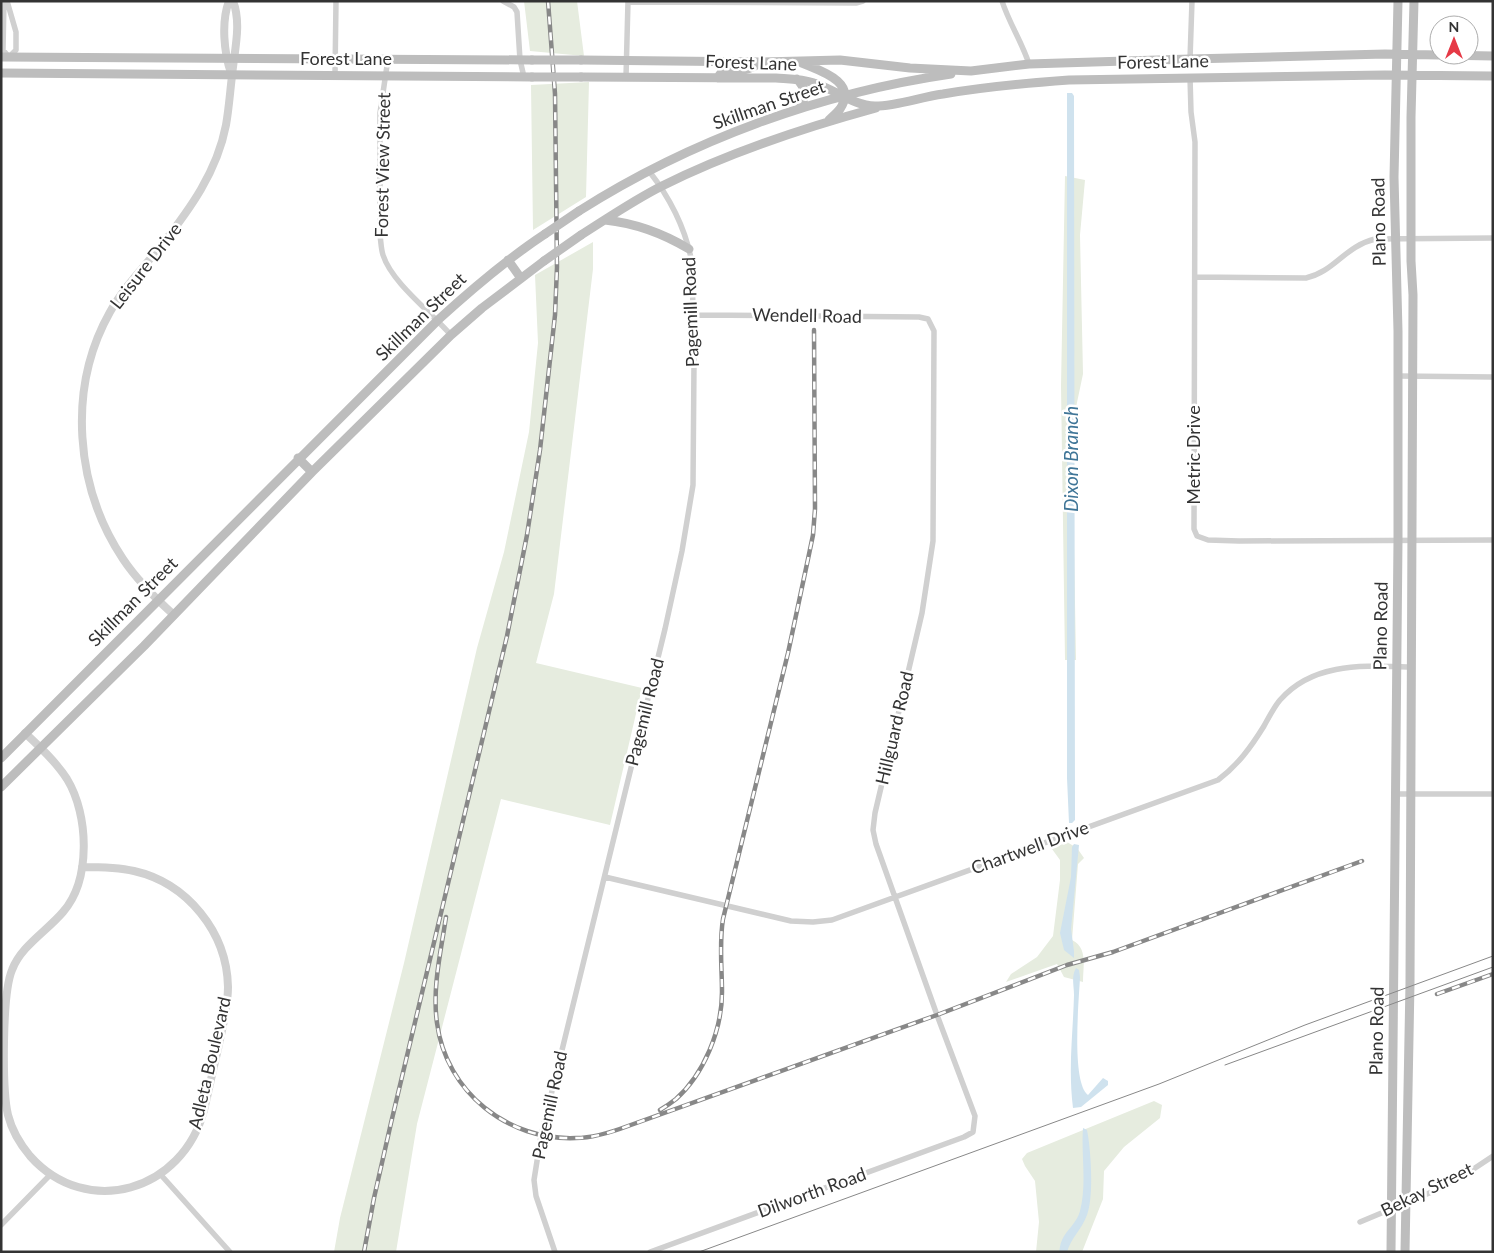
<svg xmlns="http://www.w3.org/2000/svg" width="1494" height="1253" font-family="Lato,sans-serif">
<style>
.green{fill:#e6ecdf}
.water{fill:#cfe2ee}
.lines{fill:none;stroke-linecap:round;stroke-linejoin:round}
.minor{stroke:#d0d0d0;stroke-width:5.5}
.tertiary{stroke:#d0d0d0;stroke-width:8}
.secondary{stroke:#bdbdbd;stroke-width:9}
.tram{stroke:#888;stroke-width:1}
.rail-casing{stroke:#888;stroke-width:4.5}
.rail{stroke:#fff;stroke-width:2.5;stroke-dasharray:8;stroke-linecap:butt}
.secondary-bridge{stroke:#bdbdbd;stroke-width:9}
.labels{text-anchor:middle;stroke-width:5;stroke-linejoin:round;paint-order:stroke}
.street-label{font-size:18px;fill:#333;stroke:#fff}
.water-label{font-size:19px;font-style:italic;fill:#3f7597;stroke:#fff}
</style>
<rect width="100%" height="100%" fill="#fff"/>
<path class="green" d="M 524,1 L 577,1 L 584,56 L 530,51 Z
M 589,82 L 586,197 L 533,230 L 531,85 Z
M 1065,176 L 1085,180 L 1080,235 L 1083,374 L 1075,412 L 1073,486 L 1076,660 L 1065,660 L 1061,386 Z
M 593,242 L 593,269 L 554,594 L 536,663 L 642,688 L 610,825 L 501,799 L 417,1124 L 396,1252 L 334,1252 L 340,1218 L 404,963 L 477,648 L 504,552 L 529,432 L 538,343 L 535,275 Z
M 1067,842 L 1077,848 L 1084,858 L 1078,864 L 1072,940 C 1088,948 1083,966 1083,982 L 1064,977 L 1057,964 L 1006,982 L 1011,974 L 1037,957 L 1053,936 L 1060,880 L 1060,860 L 1052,849 Z
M 1154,1101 L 1162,1105 L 1160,1118 L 1124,1147 L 1104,1171 L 1103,1199 L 1082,1252 L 1036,1252 L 1039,1222 L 1035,1181 L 1025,1166 L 1022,1159 L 1027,1153 Z"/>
<path class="water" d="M 1067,93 L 1072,93 L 1074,96 L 1075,820 L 1072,823 L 1069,823 L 1067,778 Z
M 1074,844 L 1079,845 L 1071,929 L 1074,951 L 1074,958 L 1064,950 L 1060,933 L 1071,877 L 1072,847 Z
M 1076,968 L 1079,970 L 1080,977 C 1079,1000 1071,1082 1088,1095 L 1103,1078 L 1108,1081 L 1108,1085 L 1081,1107 L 1073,1108 C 1068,1068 1073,1034 1074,995 C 1074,985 1071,977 1076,968 Z
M 1083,1128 L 1087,1130 C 1091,1149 1094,1197 1087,1215 C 1082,1229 1071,1238 1067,1252 L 1059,1252 C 1060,1248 1060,1244 1062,1240 C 1067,1229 1077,1223 1080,1211 C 1087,1184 1081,1155 1083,1128 Z"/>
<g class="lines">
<path class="minor" d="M 4,1 L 3,50 L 9,57 L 16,50 L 16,32 L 7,1
M 503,1 L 514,7 L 517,12 L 520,60 L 524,77
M 1002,1 C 1009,23 1022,42 1029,64
M 628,2 L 856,3 L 863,1
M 388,59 L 380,113 L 380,235 C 381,242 381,249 383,255 C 392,283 431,312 451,335
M 1190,59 L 1192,1
M 335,75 L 336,1
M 626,77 L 628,1
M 1190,77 L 1191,112 L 1195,142 L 1194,529 L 1197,536 L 1208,540 L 1239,541 L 1493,540
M 1195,277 L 1306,278 C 1334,272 1345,246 1375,239 L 1493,238
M 1398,376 L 1493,377
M 1396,794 L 1493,794
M 605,877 L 791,921 L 813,922 L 832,920 L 1218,780 C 1238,765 1251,747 1264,726 C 1269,717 1274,707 1280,700 C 1314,661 1366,666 1412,667
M 161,1175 L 230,1252
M 1360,1222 L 1434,1191 L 1463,1176 L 1493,1156
M 1,1225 L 50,1175
M 555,1252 L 536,1196 L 534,1180 L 541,1136 L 665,629 L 682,551 L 693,485 L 694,363 L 692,263 C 686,230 670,198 649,171
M 650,1252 L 964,1137 L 973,1132 L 975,1116 L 937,1015 L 876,844 L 873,830 L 875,813 L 922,613 L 933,541 L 934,331 L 928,319 L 919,317 L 694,315"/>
<path class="tertiary" d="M 229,1 C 221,22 224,53 231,73
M 174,615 C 155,598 137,580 123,559 C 75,487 67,388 110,312 C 124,287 143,268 161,246 C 190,209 217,172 226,125 C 229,108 230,92 232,76 C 234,52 242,24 233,1
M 25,733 C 40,747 56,762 67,779 C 89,815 91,880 63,912 C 47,931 21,946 12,970 C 2,994 2,1089 8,1115 C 12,1131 20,1144 30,1156 C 87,1220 183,1191 204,1110 C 209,1090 213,1069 218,1049 C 222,1029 228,1008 228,987 C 227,932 187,883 134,871 C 117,867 99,867 82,867"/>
<path class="secondary" d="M 1,57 L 532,60
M 581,60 L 761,62 L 840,60 L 910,68 L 971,71 L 1029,64 L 1190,59 L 1385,54 L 1493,56
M 802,63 C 821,71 858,82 840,109 C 837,113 832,117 829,120
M 1,73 L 532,77
M 581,77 L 776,78 C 789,79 802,79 814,83 C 834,89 854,106 875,106 C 898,106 920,97 943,94 C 984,87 1027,83 1069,80 L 1385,75 L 1493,76
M 718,78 C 723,65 735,71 746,69 C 751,69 757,65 761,62
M 797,79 C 807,90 807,96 799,109
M 579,211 C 691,140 820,93 951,74
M 605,220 C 634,223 664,234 689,249
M 581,235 C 608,218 634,200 662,186 C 730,152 803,128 876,108
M 508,260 L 520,277
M 298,458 L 312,472
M 1,758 L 438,320 C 472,289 507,259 545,234
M 1,787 L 144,646 L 312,472 L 451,335 L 482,308 L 544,261
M 1391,1252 L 1398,540 L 1398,331 L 1394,177 L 1398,1
M 1405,1252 C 1407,1162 1409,1072 1410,983 C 1413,753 1412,524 1413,295 L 1411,261 L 1411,117 L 1414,1"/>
<path class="tram" d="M 1225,1065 L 1493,967
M 699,1252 L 1159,1084 L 1305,1025 L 1493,956"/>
<g class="rail-casing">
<path id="rail" d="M 446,917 C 441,951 432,988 437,1023 C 446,1092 508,1141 576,1138 C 594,1138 612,1132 628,1126 L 937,1015 L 1067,965 L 1113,952 L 1362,861
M 1437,994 L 1493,974
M 660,1110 C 665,1107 671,1103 676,1099 C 704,1074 722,1030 722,992 C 722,968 719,944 723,919 L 788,653 L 808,559 L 813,535 L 815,509 L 814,330
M 364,1252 L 374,1198 L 391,1123 L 507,636 L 527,535 L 540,450 L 555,315 L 557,267 L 555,94 L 548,1"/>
</g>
<use href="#rail" class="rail"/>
<path class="secondary-bridge" d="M 532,60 L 581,60
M 532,77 L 581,77
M 545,234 L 579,211
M 544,261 L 581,235"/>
</g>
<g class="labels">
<g class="street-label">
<text x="346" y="65">Forest Lane</text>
<text transform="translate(1163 62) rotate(-1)" y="6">Forest Lane</text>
<text transform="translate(751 63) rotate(2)" y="6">Forest Lane</text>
<text transform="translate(769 105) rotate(-19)" y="6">Skillman Street</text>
<text transform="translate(383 165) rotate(-89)" y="6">Forest View Street</text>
<text transform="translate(1379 222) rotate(-91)" y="6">Plano Road</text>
<text transform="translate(146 266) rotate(-52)" y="6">Leisure Drive</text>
<text transform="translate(691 312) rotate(-92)" y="6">Pagemill Road</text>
<text transform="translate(807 316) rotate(1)" y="6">Wendell Road</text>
<text transform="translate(421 317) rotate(-44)" y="6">Skillman Street</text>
<text transform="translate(1194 455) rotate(-90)" y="6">Metric Drive</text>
<text transform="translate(133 602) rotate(-45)" y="6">Skillman Street</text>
<text transform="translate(1381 626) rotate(-89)" y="6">Plano Road</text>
<text transform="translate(645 712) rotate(-76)" y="6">Pagemill Road</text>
<text transform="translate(895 728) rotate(-77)" y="6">Hillguard Road</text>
<text transform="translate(1030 848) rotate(-20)" y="6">Chartwell Drive</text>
<text transform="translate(1377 1031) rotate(-89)" y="6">Plano Road</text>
<text transform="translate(210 1063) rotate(-77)" y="6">Adleta Boulevard</text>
<text transform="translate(550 1105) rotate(-78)" y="6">Pagemill Road</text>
<text transform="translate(1427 1190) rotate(-26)" y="6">Bekay Street</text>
<text transform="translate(812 1193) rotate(-20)" y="6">Dilworth Road</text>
</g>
<g class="water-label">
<text transform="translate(1071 459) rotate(-90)" y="7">Dixon Branch</text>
</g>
</g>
<rect width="1494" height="1253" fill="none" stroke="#333333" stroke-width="5"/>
<g transform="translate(1454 40)"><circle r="24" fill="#ffffff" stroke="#adadad"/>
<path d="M0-4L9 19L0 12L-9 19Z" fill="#e63946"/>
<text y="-8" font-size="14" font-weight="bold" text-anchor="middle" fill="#333333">N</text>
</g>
</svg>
